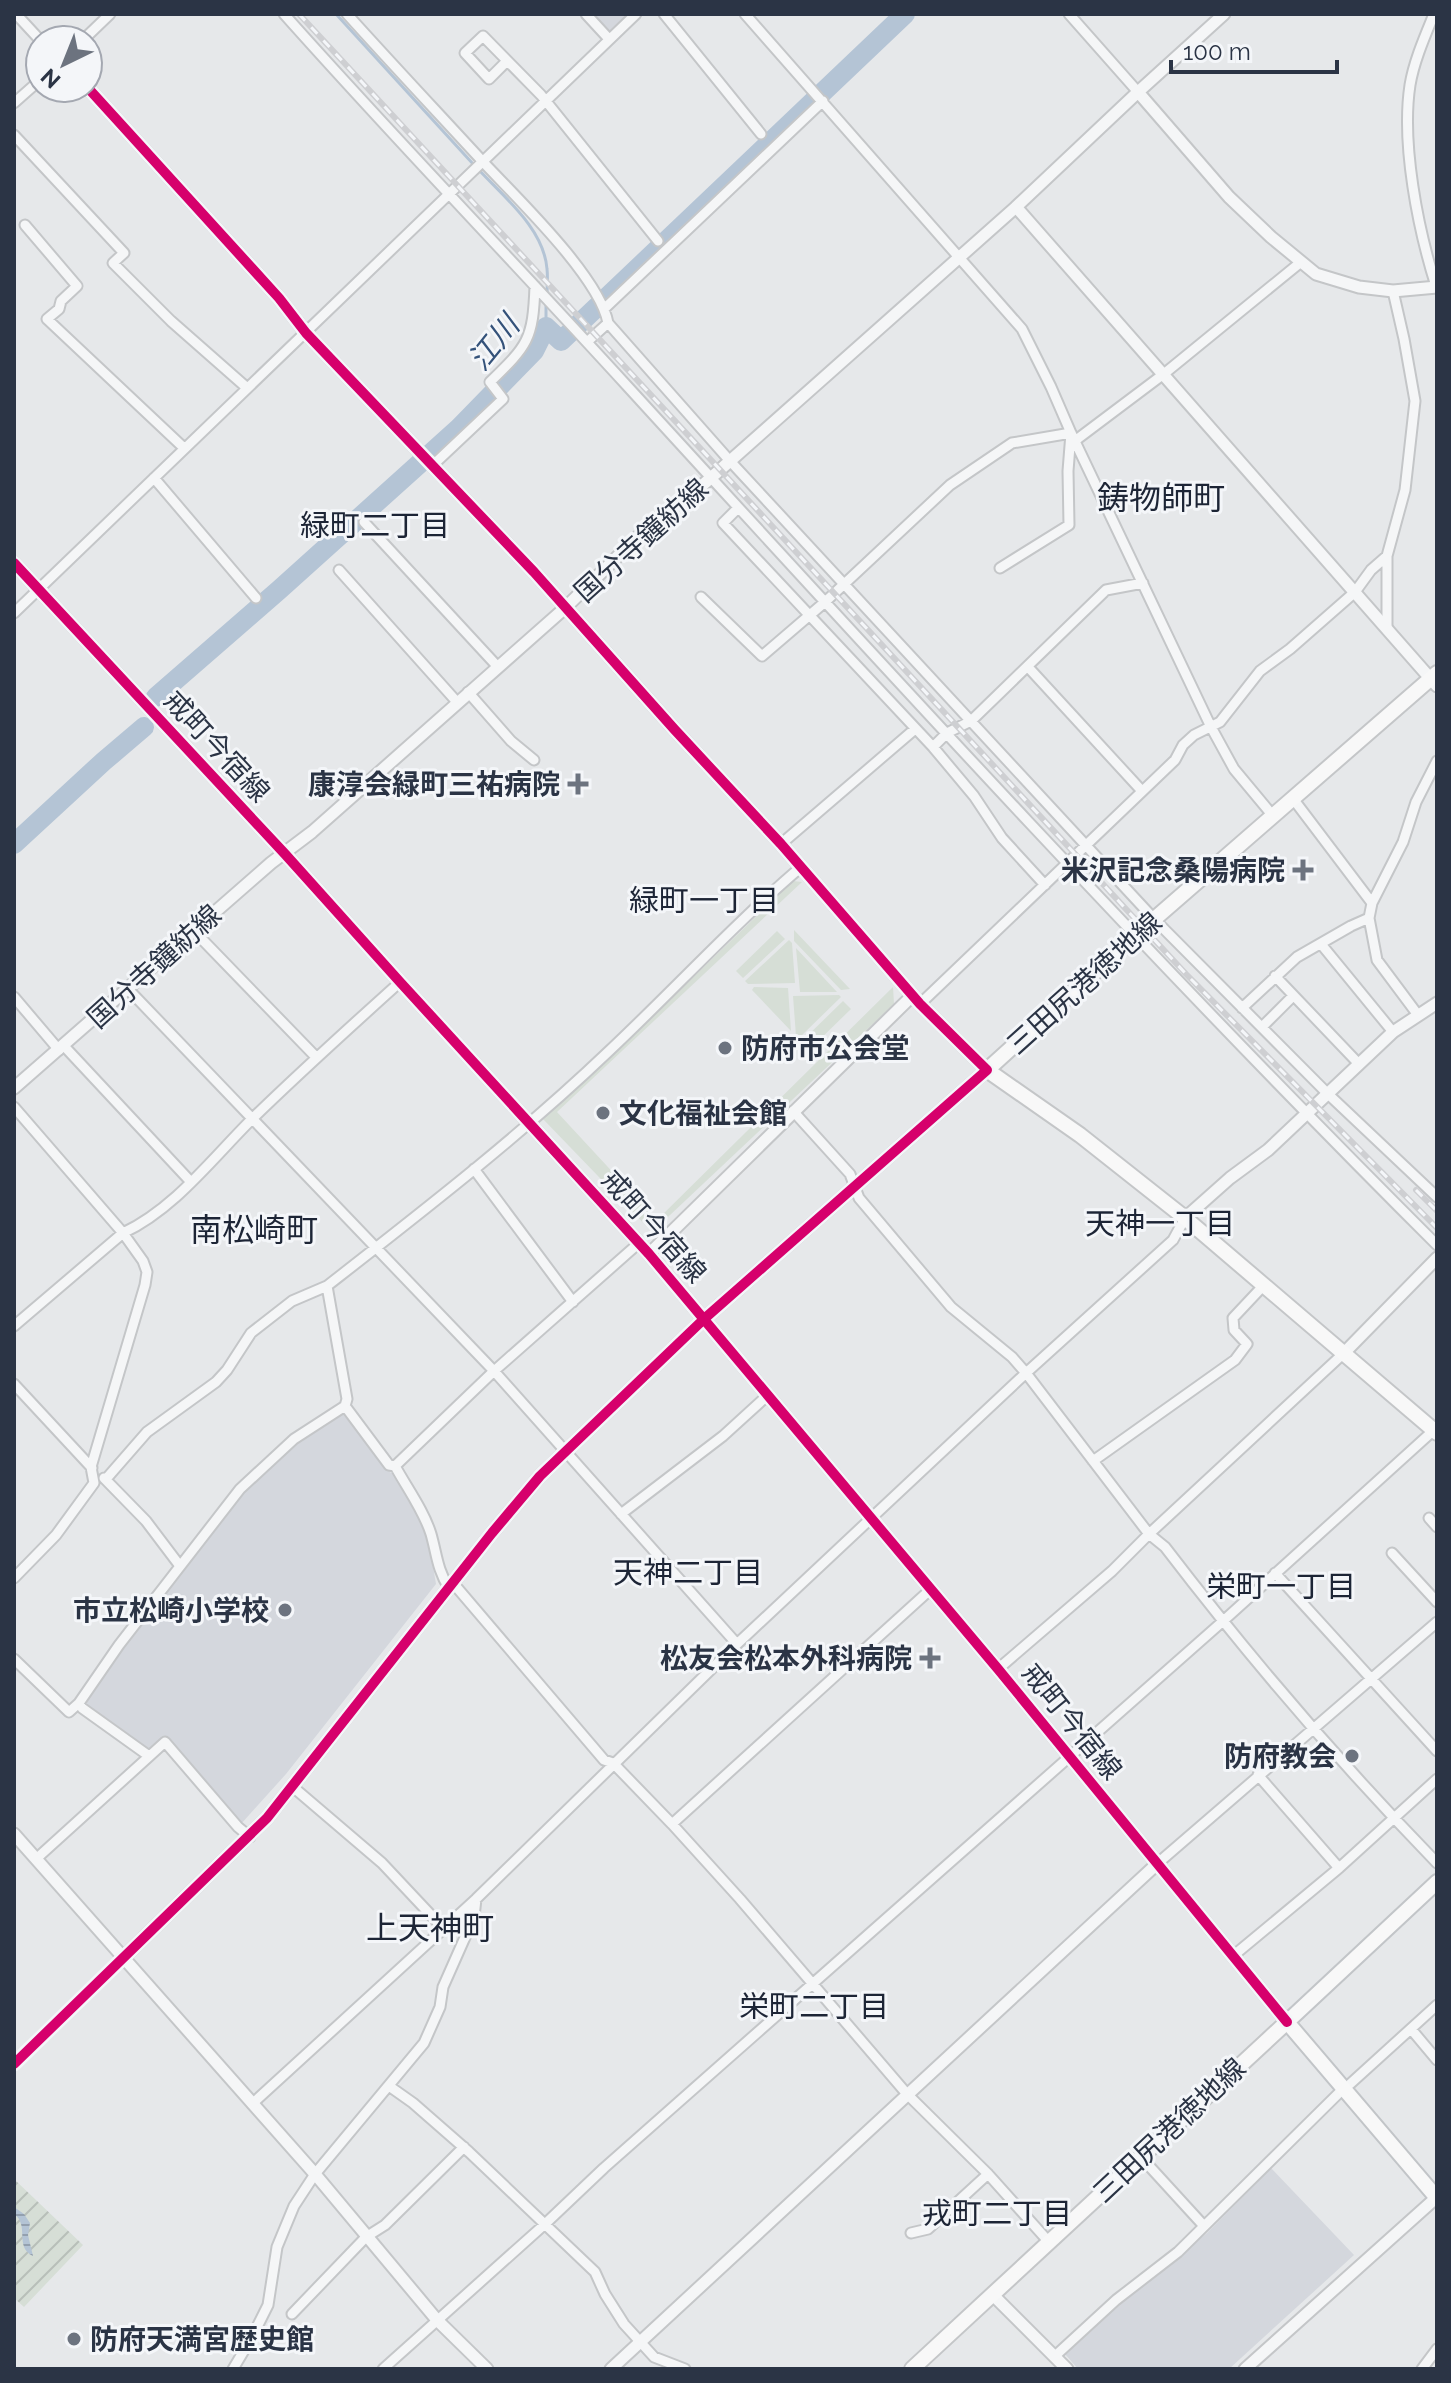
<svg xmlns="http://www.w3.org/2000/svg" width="1451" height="2383" font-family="Raleway,'Noto Sans JP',sans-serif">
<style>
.built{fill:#d4d7dd}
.green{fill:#d6ded6}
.garden{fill:url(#garden-furrows)}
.water{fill:url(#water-rules)}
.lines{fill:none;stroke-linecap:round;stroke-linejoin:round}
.stream{stroke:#b4c4d5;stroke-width:3}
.river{stroke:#b4c4d5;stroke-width:20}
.minor-casing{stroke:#c4c6c8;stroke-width:13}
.tertiary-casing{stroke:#c4c6c8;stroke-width:15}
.secondary-casing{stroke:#c4c6c8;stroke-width:18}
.primary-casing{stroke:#c2c5c8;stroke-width:18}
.minor{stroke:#f5f6f7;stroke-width:9}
.tertiary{stroke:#f5f6f7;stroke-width:11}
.secondary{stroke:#f8f8f8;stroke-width:14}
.primary{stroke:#f8f8f8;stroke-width:14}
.rail-casing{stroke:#cecfd2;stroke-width:6}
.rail{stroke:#f4f6f9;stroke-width:3;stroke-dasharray:9;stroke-linecap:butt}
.cycleway-casing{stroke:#f4f6f9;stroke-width:15}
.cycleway{stroke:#d6006c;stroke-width:10}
.poi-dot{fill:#6c737f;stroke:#f4f6f9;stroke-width:3}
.labels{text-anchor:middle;stroke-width:6;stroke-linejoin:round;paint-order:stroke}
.street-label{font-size:28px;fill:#2b3445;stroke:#f4f6f9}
.poi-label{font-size:28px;font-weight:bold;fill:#2b3445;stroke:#f4f6f9;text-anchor:end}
.water-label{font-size:30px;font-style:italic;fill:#34527a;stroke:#f4f6f9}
.neighbourhood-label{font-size:30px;fill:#1d2536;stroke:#f4f6f9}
.quarter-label{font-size:32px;fill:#1d2536;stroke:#f4f6f9}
</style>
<defs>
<pattern id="garden-furrows" width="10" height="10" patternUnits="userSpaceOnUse" patternTransform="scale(2)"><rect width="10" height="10" fill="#d6ded6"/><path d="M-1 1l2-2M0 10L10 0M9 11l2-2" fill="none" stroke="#b8bfb9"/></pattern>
<pattern id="water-rules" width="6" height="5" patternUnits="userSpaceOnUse" patternTransform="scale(2)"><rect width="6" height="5" fill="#b4c4d5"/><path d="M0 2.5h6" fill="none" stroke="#93a0af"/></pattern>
</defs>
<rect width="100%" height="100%" fill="#e6e8ea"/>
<path class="built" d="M 586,14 L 636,14 L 609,39 Z
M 343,1414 L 391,1473 L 394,1470 L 419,1515 L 428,1537 L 436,1584 L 286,1774 L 241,1824 L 164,1739 L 149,1753 L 86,1707 L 84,1700 L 241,1492 L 303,1439 Z
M 1271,2168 L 1354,2255 L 1229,2369 L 1078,2369 L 1065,2354 L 1125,2299 L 1207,2233 Z"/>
<path class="green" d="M 793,881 L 802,882 L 557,1112 L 657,1220 L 893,987 L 894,1004 L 652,1232 L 542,1118 L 610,1057 Z
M 794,930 L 850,989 L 841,990 L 794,941 Z
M 777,931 L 785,939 L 743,978 L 736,971 Z
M 789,940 L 792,943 L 795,983 L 748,984 L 745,981 Z
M 796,948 L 837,992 L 800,992 Z
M 754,987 L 788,988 L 791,1031 L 752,990 Z
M 839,995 L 841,997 L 799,1038 L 796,1036 L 793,996 Z
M 843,1001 L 851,1009 L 810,1049 L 802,1041 Z"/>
<path class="garden" d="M 14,2179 L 83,2245 L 24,2307 L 14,2298 Z"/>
<path class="water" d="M 14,2207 L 24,2214 L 30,2223 L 28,2235 L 33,2256 C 14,2247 30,2225 14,2214 Z"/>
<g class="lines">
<path class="stream" d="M 336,14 L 474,165
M 479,170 C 505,198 544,229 547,269 C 548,277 547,287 547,295
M 546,327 L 546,303"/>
<path class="river" d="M 156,697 L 279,590 L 459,428 L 534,351 L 546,327 L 561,341 L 905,14
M 14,844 L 104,761 L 144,727"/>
<g class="minor-casing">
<path id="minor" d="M 16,14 L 40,40
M 284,14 C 397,141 515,263 629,388 C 894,678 1159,968 1437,1245
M 347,14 C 392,64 439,114 485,164 C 517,198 600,278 608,323 L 730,461 L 1155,920 L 1328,1094 L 1437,1197
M 586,14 L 609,39
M 664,14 L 761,134
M 745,14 L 1022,329 L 1051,387 L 1071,433 L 1211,727 L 1234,769 L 1274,817
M 1069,14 L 1138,92
M 1434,14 C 1425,36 1414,61 1410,85 C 1401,144 1418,229 1436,286
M 83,40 L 110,14
M 507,61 L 489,79 L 465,53 L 483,36 L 541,95 L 658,241
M 14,103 L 40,80
M 14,135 L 124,253 L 113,263 L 171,321 L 246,387
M 25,225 L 77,286 L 61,301 L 59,309 L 47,319 L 184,448
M 605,308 L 823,101
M 587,342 L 608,323
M 1076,440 L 1165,373 L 1301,262
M 433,465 L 503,399 L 490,382 C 528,345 533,340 535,286
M 154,478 L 256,598
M 738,508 L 723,523 L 933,747 L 974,796 L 1002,838 L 1045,885
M 364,522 L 498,667
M 1000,568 L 1069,525 L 1068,471 L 1071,433
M 339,570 L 457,702
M 701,597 L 762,656 L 825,602 L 950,485 L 1012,443 L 1071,433
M 14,613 L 636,14
M 1387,630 L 1387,556 L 1405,490 L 1415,401 L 1404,339 L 1393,291
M 1028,667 L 1142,791
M 468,692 L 511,741 L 534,760
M 933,747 L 947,733 L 971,721 L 1106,590 L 1143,583
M 1294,800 L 1372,903
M 781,844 L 915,729
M 193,930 L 316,1057
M 1321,944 L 1393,1032
M 1275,976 L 1359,1064
M 128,989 L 494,1371 L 737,1644
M 14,997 L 59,1050
M 920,1004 L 1175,760 L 1183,745 L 1194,735 L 1220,722 L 1260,671 L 1290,649 L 1355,592 L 1371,570 L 1387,556
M 1242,1008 L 1297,957 L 1351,926 L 1369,918
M 1418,1015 L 1377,960 L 1369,918 L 1372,903 L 1403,842 L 1416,802 L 1437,761
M 1262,1027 L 1293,996
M 64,1046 L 191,1182
M 14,1107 L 123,1233 L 143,1261 L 147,1272 L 145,1285 L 91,1467 L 94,1483 L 56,1535 L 14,1578
M 793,1111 L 850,1174 L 859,1198 L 951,1307 L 1012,1357 L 1026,1373 L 1149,1534 L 1165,1547 C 1250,1658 1340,1763 1437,1863
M 474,1169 L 573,1302
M 327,1286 L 347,1399 L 345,1406 L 389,1465 L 395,1466 C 407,1488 424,1511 431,1534 C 437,1555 437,1569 449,1588
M 14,1326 L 123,1233 C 174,1209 211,1160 251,1120 C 299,1073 349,1028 400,982
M 14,1384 L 92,1468
M 1093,1461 L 1235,1360 L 1247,1344 L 1234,1330 L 1233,1318 L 1264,1285
M 395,1466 L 494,1371 L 639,1243
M 104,1478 L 146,1521 L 180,1566
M 106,1479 L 147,1432 L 216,1382 L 227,1370 L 251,1333 L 292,1301 L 327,1286 C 423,1211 520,1136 608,1052 C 673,991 733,925 801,867
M 621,1514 L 723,1436 L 768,1395
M 1429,1518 L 1437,1527
M 1392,1553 L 1437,1602
M 1275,1573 L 1437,1751
M 453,1583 L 604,1760 L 613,1763 L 672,1824 L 740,1899 L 907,2094 L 988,2174 L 1049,2242
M 14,1659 L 69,1712 L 79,1703 L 119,1645 L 240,1489 L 294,1439 L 345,1406
M 998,1669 L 1112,1571 L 1149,1534 L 1344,1353
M 79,1703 L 82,1708 L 149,1756
M 1258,1775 L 1339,1868
M 293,1787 L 382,1863 L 443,1928
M 672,1824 L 931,1589
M 36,1859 L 165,1742 L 238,1827 L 250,1837
M 1158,1863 L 1437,1622
M 1233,1956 L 1339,1868 L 1437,1779
M 1411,2029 L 1437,2060
M 14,2064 L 123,1958
M 1350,2084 L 1437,2005
M 389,2086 L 413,2103 L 469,2152 L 595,2272 L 605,2294 L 624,2324 L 654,2357 L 685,2369
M 252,2104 L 476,1899 L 737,1644 L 1026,1373 L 1173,1240 L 1185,1218
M 1140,2156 L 1204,2226
M 911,2233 L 928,2229 L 988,2174
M 292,2314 L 366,2237 L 385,2225 L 464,2147
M 1055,2356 L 1116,2300 L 1178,2252 L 1344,2088
M 233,2369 L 252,2337 L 268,2305 L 277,2247 L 294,2206 L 315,2174 L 424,2043 L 440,2007 L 443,1987 L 474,1917 L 476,1899
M 383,2369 L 545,2224 L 604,2168 L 1222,1622 L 1434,1430
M 1422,2369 L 1437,2349"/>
</g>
<g class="tertiary-casing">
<path id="tertiary" d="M 88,88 L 279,298 L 306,333 L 534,572 L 675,730 L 781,844 L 920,1004 L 987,1070 L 704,1319 L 540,1476 L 492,1533 L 267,1818 L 123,1958
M 1138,92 L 1229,197 L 1271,237 L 1316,274 L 1359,287 L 1393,291 L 1437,287
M 1016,207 L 1437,686
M 14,563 L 285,854 L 400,982 L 649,1254 L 998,1669 L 1287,2022
M 14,1088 L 271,863 L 312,832 L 565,608 L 655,520 L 697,490 L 730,461 L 1016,207 L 1138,92 L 1224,14
M 1185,1218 L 1230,1178 L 1268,1150 L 1393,1032 L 1437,1003
M 649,1254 L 912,996
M 1344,1353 L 1437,1258
M 14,1834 L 315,2174 L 437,2320 L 487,2369
M 993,2295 L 1067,2369
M 611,2369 L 1158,1863
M 1245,2369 L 1437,2197"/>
</g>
<g class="secondary-casing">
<path id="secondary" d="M 1437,673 L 1136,935 L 987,1070 L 1080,1135 L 1185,1218 L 1437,1433
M 912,2369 L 1287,2022"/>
</g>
<g class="primary-casing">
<path id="primary" d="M 1437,1882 L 1287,2022 L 1437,2198"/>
</g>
<use href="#minor" class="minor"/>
<use href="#tertiary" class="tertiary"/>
<use href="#secondary" class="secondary"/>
<use href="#primary" class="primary"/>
<g class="rail-casing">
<path id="rail" d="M 299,14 L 1186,974 L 1437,1228
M 1416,1190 L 1437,1211"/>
</g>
<use href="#rail" class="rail"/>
<g class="cycleway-casing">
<path id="cycleway" d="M 14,563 L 285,854 L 400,982 L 649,1254 L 998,1669 L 1287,2022
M 14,2064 L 267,1818 L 492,1533 L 540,1476 L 704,1319 L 987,1070 L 920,1004 L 781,844 L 675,730 L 534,572 L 306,333 L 279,298 L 88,88"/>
</g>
<use href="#cycleway" class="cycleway"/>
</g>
<g class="poi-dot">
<path d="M574 772h8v8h8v8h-8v8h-8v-8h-8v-8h8z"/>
<path d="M1299 858h8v8h8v8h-8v8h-8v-8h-8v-8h8z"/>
<circle cx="725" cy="1048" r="8"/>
<circle cx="603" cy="1113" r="8"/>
<circle cx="285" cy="1610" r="8"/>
<path d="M926 1646h8v8h8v8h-8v8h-8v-8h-8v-8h8z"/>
<circle cx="1352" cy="1756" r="8"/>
<circle cx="74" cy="2339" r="8"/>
</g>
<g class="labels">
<g class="street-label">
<text transform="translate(641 540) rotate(-42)" y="10">国分寺鐘紡線</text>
<text transform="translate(217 746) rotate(47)" y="10">戒町今宿線</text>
<text transform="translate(154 966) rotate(-42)" y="10">国分寺鐘紡線</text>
<text transform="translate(1084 983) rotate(-42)" y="10">三田尻港徳地線</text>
<text transform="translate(654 1226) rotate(48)" y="10">戒町今宿線</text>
<text transform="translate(1072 1721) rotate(51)" y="10">戒町今宿線</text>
<text transform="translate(1169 2130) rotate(-43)" y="10">三田尻港徳地線</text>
</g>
<g class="poi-label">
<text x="560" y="794">康淳会緑町三祐病院</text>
<text x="1285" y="880">米沢記念桑陽病院</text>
<text x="741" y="1058" text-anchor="start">防府市公会堂</text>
<text x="619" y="1123" text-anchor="start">文化福祉会館</text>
<text x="269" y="1620">市立松崎小学校</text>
<text x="912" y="1668">松友会松本外科病院</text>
<text x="1336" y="1766">防府教会</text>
<text x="90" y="2349" text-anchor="start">防府天満宮歴史館</text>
</g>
<g class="water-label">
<text transform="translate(494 343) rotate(-51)" y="10">江川</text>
</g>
<g class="neighbourhood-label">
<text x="375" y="536">緑町二丁目</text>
<text x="704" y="911">緑町一丁目</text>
<text x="1160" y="1234">天神一丁目</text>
<text x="688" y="1583">天神二丁目</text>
<text x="1281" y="1597">栄町一丁目</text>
<text x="814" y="2017">栄町二丁目</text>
<text x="997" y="2224">戎町二丁目</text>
</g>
<g class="quarter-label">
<text x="1161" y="509">鋳物師町</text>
<text x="254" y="1241">南松崎町</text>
<text x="430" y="1939">上天神町</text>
</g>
</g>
<rect width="1451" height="2383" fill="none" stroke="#2b3445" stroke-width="32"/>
<g transform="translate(64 64) rotate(223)"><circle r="38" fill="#f4f6f9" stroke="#a4a8b1" stroke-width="2"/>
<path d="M0-6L14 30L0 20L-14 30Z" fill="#6c737f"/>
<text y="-12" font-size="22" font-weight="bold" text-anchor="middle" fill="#2b3445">N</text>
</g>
<path d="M1171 60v12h166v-12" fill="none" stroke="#2b3445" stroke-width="4"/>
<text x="1183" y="60" font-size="24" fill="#2b3445" stroke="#f4f6f9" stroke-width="6" paint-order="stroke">100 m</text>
</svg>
